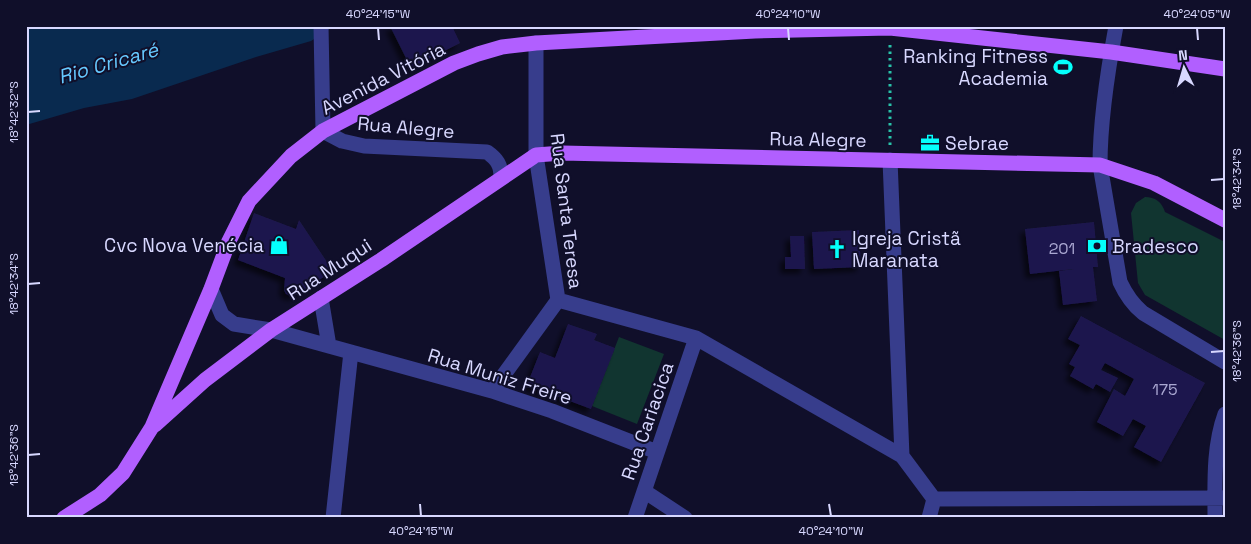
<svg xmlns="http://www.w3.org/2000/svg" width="1251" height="544" font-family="'Space Grotesk',sans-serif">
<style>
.green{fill:#113530}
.water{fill:#092a4f}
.building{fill:#1e194d;filter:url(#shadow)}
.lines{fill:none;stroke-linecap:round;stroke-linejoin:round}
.path{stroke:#28c4a9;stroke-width:3;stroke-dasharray:2.5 4;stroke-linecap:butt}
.minor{stroke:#373d8c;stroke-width:15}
.major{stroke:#b15fff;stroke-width:15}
.ticks{fill:none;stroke:#d8d8ff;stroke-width:2}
.labels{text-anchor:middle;stroke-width:4;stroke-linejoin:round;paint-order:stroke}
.number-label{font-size:16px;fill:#aaa8d2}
.poi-label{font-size:19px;fill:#d8d8ff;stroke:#100f2a;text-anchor:start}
.street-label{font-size:19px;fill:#d8d8ff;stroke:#100f2a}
.water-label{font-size:20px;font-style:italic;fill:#66c9ff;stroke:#100f2a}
.neatline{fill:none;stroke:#d8d8ff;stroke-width:2}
.ticks-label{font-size:12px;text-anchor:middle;fill:#d8d8ff}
</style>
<defs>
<filter id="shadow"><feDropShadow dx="-4.5" dy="4.5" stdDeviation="2.5" flood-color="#0009"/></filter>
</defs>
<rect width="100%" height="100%" fill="#100f2a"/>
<path class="green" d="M 1145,197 C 1155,197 1162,202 1165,212 L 1225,242 L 1225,340 L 1145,295 L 1138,283 L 1131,213 L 1136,203 Z
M 619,337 L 664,354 L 637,424 L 592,406 Z"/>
<path class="water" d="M 26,26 L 334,26 L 311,41 L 256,57 L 132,99 L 84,108 L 26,125 Z"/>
<path class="building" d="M 390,26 L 452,26 L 460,43 L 411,68 Z
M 254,213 L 296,229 L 299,220 L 333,271 L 296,295 L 291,296 L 286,294 L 284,290 L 285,278 L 238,260 Z
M 1094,222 L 1098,267 L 1093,267 L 1097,301 L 1063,305 L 1059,271 L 1074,269 L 1030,274 L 1025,229 Z
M 859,230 L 861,267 L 814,269 L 812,232 Z
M 790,236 L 804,236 L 805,269 L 785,269 L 785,257 L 791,257 Z
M 1081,316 L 1205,383 L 1161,462 L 1134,447 L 1146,426 L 1133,419 L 1123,436 L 1097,422 L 1114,389 L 1125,396 L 1134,379 L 1105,363 L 1101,370 L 1118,378 L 1110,392 L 1096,384 L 1093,389 L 1070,376 L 1075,367 L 1069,364 L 1080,345 L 1068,339 Z
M 568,324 L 597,334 L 594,340 L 615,348 L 591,409 L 527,385 L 540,352 L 555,358 Z"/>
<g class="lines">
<path class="path" d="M 890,145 L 890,44"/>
<path class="minor" d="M 321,26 L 323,131 L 342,141 L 364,146 L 487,152 C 497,159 501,165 501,177
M 1116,26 C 1108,69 1100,121 1100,165 L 1120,282 C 1126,295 1132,304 1143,313 L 1225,362
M 890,160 L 902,456
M 211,289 L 222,315 L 234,324 L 271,330 L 492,391 L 552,411 L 657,452
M 321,298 L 329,346
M 558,300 L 696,338 L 902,456 L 934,499
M 492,391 L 558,300 L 536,155 L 536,43
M 644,491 L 685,518
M 934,499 L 1225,498
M 333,518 L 351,352
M 635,518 L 696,338
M 929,518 L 934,499
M 1215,518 C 1215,484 1213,447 1225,414"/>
<path class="major" d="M 155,425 L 205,380 L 271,330 L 381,260 L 536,155 L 562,153 L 1100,165 L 1154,183 L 1225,220
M 64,518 L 100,495 L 123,473 L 152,427 L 211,289 L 229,241 L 249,201 L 291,156 L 323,131 L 454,63 L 478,54 L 502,47 L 536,43 L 755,31 L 890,28 L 1111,52 L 1225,69"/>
</g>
<path class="ticks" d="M 378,28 L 379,40M 788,28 L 789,40M 1197,28 L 1198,40M 28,112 L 40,111M 1211,180 L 1224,179M 28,284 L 40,283M 1211,352 L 1224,351M 28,455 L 40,454M 420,504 L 421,516M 829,504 L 831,516"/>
<defs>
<g id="stadium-bare" transform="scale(1.5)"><path d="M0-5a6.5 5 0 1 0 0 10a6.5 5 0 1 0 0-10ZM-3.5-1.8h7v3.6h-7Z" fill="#04fffc" stroke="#100f2a" stroke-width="2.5" paint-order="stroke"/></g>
<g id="office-bare" transform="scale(1.5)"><path d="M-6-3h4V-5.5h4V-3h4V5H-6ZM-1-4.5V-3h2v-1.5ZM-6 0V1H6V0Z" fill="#04fffc" stroke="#100f2a" stroke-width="2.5" paint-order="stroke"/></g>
<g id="shop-bare" transform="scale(1.5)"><path d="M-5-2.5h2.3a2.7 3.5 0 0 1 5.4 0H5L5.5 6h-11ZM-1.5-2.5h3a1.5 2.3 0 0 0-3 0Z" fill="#04fffc" stroke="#100f2a" stroke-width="2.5" paint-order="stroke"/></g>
<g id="bank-bare" transform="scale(1.5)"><path d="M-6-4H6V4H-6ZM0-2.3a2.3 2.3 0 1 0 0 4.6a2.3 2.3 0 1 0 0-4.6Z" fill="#04fffc" stroke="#100f2a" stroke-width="2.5" paint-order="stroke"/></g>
<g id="church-bare" transform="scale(1.5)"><path d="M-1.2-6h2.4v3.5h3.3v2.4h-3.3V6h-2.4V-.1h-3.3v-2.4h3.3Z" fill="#04fffc" stroke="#100f2a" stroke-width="2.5" paint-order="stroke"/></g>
</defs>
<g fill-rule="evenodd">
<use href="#stadium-bare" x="1063" y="67"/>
<use href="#office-bare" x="930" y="143"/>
<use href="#shop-bare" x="279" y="245"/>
<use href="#bank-bare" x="1097" y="246"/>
<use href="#church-bare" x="837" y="249"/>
</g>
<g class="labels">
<g class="number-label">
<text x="1062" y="254">201</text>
<text x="1165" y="395">175</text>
</g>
<g class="poi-label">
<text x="1048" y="63" text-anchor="end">Ranking Fitness<tspan x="1048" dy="22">Academia</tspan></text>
<text x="945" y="150">Sebrae</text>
<text x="852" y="245">Igreja Cristã<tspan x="852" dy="22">Maranata</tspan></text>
<text x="264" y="252" text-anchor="end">Cvc Nova Venécia</text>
<text x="1112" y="253">Bradesco</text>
</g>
<g class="street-label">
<text transform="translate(383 78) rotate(-27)" y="7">Avenida Vitória</text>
<text transform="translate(406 127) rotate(5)" y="7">Rua Alegre</text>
<text transform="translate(818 139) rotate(1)" y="7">Rua Alegre</text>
<text transform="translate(567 211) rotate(83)" y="7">Rua Santa Teresa</text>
<text transform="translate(329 269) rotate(-33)" y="7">Rua Muqui</text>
<text transform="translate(500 376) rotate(17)" y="7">Rua Muniz Freire</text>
<text transform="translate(647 421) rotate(-71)" y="7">Rua Cariacica</text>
</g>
<g class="water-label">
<text transform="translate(108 63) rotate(-16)" y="7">Rio Cricaré</text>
</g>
</g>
<rect width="1251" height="544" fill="none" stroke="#100f2a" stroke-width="55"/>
<g transform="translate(1184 68) rotate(355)" stroke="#100f2a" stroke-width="4" paint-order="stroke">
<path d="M0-4L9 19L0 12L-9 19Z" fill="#d8d8ff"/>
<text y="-8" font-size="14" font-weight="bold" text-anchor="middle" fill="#d8d8ff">N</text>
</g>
<rect x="28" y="28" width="1196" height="488" class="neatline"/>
<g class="ticks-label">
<text x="378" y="18">40°24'15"W</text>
<text x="788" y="18">40°24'10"W</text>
<text x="1197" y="18">40°24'05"W</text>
<text transform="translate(14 112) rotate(-90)" y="4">18°42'32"S</text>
<text transform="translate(1237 179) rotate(-90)" y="4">18°42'34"S</text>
<text transform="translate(14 284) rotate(-90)" y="4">18°42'34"S</text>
<text transform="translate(1237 351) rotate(-90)" y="4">18°42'36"S</text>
<text transform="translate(14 455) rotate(-90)" y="4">18°42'36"S</text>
<text x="421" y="535">40°24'15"W</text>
<text x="831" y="535">40°24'10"W</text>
</g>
</svg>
